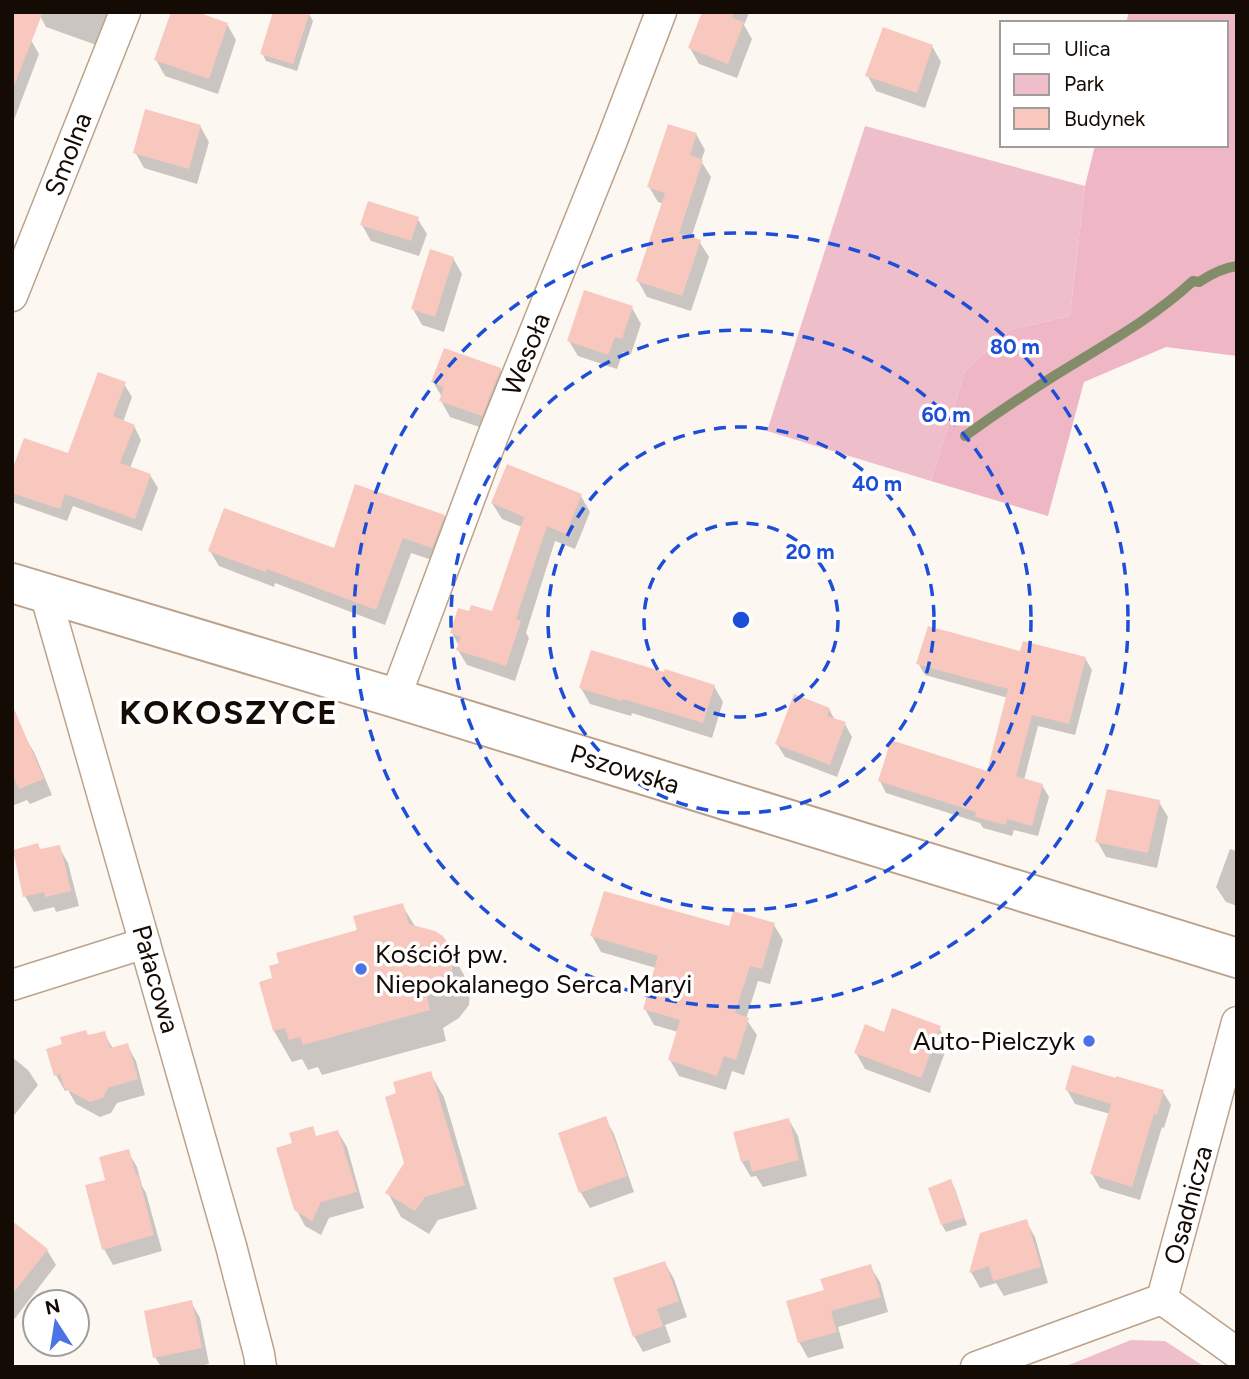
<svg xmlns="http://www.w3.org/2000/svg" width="1249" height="1379" font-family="Figtree,sans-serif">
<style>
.green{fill:#efbecb}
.forest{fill:#efb6c6}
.shadow{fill:#0003}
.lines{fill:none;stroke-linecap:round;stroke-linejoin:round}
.stream{stroke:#828c69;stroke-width:10}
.building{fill:#f8c8bf}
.street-casing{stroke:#bda28b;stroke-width:33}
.secondary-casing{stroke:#bda28b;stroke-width:42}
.street{stroke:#fff;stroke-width:30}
.secondary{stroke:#fff;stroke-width:38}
.ring{fill:none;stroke:#1d4ed8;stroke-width:3.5;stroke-dasharray:12 9}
.poi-dot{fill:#4a73e6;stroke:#fff;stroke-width:2.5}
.labels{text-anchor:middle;stroke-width:7;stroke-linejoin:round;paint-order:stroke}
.street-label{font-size:26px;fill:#140b04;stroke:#fff}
.poi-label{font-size:26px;fill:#140b04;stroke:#fff;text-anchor:start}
.district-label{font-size:33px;font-weight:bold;letter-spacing:2px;fill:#140b04;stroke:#fff}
.centre{fill:#1d4ed8;stroke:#fff;stroke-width:3.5}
.ring-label{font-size:21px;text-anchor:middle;font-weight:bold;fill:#1d4ed8;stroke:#fff;stroke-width:7;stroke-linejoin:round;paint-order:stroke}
</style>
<rect width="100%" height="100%" fill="#fdf7f2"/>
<path class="green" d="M 865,126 L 1085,186 L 1070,316 L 1010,330 L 965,371 L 931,481 L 767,431 Z
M 1131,1340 L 1165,1341 L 1205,1367 L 1064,1367 Z"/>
<path class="forest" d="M 1129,12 L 1237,12 L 1237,356 L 1166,347 L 1084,382 L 1048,516 L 931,481 L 965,371 L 1010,330 L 1070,316 L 1085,186 L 1095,145 L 1226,145 L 1226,23 L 1126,23 Z"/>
<path class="shadow" d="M 38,12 L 115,12 L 102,47 L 46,27 Z
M 704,12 L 749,13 L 744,25 L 752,39 L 737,78 L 699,64 L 690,48 Z
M 309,14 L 313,21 L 297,71 L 266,61 L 262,53 Z
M 227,24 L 236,40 L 218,94 L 165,76 L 156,60 Z
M 12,33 L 31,40 L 39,54 L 14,120 L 12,119 Z
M 932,46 L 941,62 L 925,108 L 876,91 L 867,75 Z
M 200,126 L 209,142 L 197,184 L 144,168 L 135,152 Z
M 696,134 L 705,150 L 701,161 L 711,177 L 691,238 L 699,241 L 709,257 L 691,311 L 647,297 L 638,281 L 664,204 L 658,202 L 649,187 Z
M 417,218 L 427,234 L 419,256 L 371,241 L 362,225 Z
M 453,258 L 462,274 L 444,332 L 422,325 L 413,309 Z
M 632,308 L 641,324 L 631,354 L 623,352 L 617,369 L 578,356 L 569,341 Z
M 500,369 L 509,385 L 491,431 L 450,417 L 441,401 L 442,397 L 433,382 Z
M 124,384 L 132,397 L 123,422 L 134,426 L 141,440 L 130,468 L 150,475 L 158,488 L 142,531 L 73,506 L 67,521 L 15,503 L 12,499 L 12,475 L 69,455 Z
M 581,496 L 590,512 L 575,549 L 555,541 L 526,633 L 529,638 L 515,681 L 467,665 L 458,650 L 459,646 L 452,633 L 470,613 L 493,614 L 522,527 L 502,519 L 492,503 Z
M 444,516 L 453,532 L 441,563 L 411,553 L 385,625 L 275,583 L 274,587 L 219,566 L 210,551 L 335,550 Z
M 1022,653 L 1085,658 L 1092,670 L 1075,735 L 1038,726 L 1024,780 L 1042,785 L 1049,797 L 1038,836 L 1014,830 L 1012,836 L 983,828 L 980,823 L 886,793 L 880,781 L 988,773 L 1008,698 L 925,675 L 918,663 Z
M 665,674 L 714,686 L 723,702 L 712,738 L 632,713 L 631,716 L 590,704 L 581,688 Z
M 829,709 L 835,720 L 845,724 L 852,737 L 837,777 L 785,757 L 777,744 Z
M 24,736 L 34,752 L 52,795 L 30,804 L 27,800 L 12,806 L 12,741 Z
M 1159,802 L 1168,817 L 1157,868 L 1106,857 L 1097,841 Z
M 59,847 L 68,863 L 79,906 L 56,912 L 54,907 L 34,912 L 25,896 L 40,851 Z
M 1230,849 L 1237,851 L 1237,906 L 1226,902 L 1216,887 Z
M 402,905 L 416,928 L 445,941 L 463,973 L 470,989 L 469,1005 L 459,1018 L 443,1028 L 446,1041 L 322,1075 L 318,1067 L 308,1070 L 302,1059 L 292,1062 L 274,1031 L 261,983 L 275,979 L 359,932 Z
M 774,925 L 783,940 L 770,984 L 758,981 L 746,1019 L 757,1035 L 744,1075 L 732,1071 L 726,1090 L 679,1076 L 670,1060 L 678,1032 L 654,1025 L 645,1009 L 656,968 L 601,952 L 592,936 Z
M 939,1028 L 948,1044 L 930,1093 L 865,1069 L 856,1053 L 885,1034 Z
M 104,1033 L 113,1049 L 127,1045 L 136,1061 L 145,1095 L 117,1103 L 111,1113 L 100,1117 L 76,1104 L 68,1090 L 65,1091 L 56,1075 L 64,1046 Z
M 12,1057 L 28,1070 L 38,1085 L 12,1118 Z
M 430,1073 L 444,1097 L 477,1209 L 438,1220 L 429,1234 L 401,1217 L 388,1193 L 406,1164 L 398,1094 Z
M 1067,1090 L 1163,1092 L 1171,1105 L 1164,1128 L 1162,1127 L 1140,1200 L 1100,1188 L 1092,1174 L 1110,1114 L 1075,1104 Z
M 605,1118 L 614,1134 L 634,1192 L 590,1208 L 581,1193 L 560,1134 Z
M 789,1120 L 798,1136 L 807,1176 L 763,1187 L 756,1176 L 751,1177 L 742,1162 L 735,1133 Z
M 312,1128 L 317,1138 L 338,1132 L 347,1147 L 364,1208 L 329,1218 L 321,1235 L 305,1226 L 296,1209 Z
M 128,1152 L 137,1167 L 142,1186 L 146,1193 L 162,1251 L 113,1265 L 104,1249 L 108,1182 Z
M 951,1181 L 955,1189 L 967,1225 L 946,1232 L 942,1225 L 930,1189 Z
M 1026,1221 L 1035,1237 L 1048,1283 L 1004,1296 L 996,1283 L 980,1288 L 971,1272 Z
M 12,1234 L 47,1250 L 56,1265 L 13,1321 Z
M 665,1263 L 674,1279 L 687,1317 L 665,1325 L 671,1342 L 643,1352 L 634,1336 Z
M 870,1266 L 880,1282 L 888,1312 L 838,1327 L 844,1348 L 808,1358 L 799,1342 L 826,1291 Z
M 191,1302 L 200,1318 L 209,1364 L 194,1367 L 161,1367 L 155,1357 Z"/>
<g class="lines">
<path class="stream" d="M 965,436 C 994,415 1024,395 1054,376 C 1102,346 1152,319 1193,281 L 1199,282 C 1211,274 1222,268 1237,266"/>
</g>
<path class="building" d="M 12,12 L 43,12 L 14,86 L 12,85 Z
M 171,12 L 197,12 L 228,23 L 209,79 L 154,60 Z
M 273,12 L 310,12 L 293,64 L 260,54 Z
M 702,12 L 734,12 L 732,18 L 744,22 L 728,64 L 688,48 Z
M 883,27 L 933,45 L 917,93 L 865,76 Z
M 145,109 L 201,125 L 189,169 L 133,153 Z
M 668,124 L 697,133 L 690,155 L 703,160 L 679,233 L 701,240 L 682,296 L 636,281 L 665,193 L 647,187 Z
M 368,201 L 419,217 L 411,241 L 360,225 Z
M 430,249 L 454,257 L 435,317 L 411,309 Z
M 584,290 L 633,306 L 622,339 L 615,337 L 608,355 L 567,341 Z
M 444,348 L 501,368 L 482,416 L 439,401 L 444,387 L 431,382 Z
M 98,372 L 126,382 L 113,416 L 135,425 L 120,463 L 151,474 L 135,519 L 65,494 L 60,509 L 12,493 L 12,470 L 24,438 L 68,453 Z
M 507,464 L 582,494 L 566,534 L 547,526 L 516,619 L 521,621 L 506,666 L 456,650 L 461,637 L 450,633 L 458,608 L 469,611 L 471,605 L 492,611 L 524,517 L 491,503 Z
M 355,484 L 445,515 L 432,548 L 403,538 L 376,610 L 267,569 L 265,572 L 208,551 L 224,508 L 334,548 Z
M 928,626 L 1020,651 L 1023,641 L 1086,657 L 1069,724 L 1032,715 L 1016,776 L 1043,784 L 1032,826 L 1007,819 L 1006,825 L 975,817 L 976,812 L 878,781 L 891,740 L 987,771 L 1008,689 L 916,664 Z
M 591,650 L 664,672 L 665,669 L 715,685 L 703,723 L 623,699 L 622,701 L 579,688 Z
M 794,694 L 830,708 L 827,716 L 846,722 L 830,765 L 775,744 Z
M 12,704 L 44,779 L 19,789 L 12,773 Z
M 1107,789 L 1160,800 L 1148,853 L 1095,842 Z
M 38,843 L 40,849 L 60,845 L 71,891 L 45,897 L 44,892 L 23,897 L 13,850 Z
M 604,891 L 729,926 L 733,911 L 775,923 L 762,969 L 750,966 L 735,1013 L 749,1018 L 736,1060 L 724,1056 L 717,1076 L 668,1060 L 680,1020 L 643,1009 L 658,956 L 590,936 Z
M 403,903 L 409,924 L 435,931 L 443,936 L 451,948 L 453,956 L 452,973 L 448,980 L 442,987 L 427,997 L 430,1010 L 303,1045 L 300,1037 L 289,1040 L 285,1028 L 273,1031 L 259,982 L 272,978 L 269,966 L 279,963 L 276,953 L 357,930 L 353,916 Z
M 892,1008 L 941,1026 L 921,1078 L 854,1053 L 865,1024 L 884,1032 Z
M 86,1030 L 88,1035 L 105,1031 L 110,1048 L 128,1043 L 138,1079 L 108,1088 L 103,1098 L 90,1102 L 64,1088 L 60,1074 L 54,1076 L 46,1049 L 62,1044 L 60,1037 Z
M 1072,1065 L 1116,1078 L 1116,1076 L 1164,1090 L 1157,1115 L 1154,1114 L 1132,1187 L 1090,1174 L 1111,1104 L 1065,1090 Z
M 431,1071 L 465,1185 L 425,1197 L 415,1211 L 385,1193 L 404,1163 L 385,1097 L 396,1093 L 393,1082 Z
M 606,1116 L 627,1176 L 579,1193 L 558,1133 Z
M 789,1118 L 799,1160 L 752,1172 L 749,1160 L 741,1162 L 733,1132 Z
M 313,1126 L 316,1136 L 338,1130 L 357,1192 L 321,1202 L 312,1221 L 294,1210 L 276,1148 L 292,1143 L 289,1133 Z
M 129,1149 L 136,1175 L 138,1175 L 154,1235 L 102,1250 L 85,1185 L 105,1180 L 99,1157 Z
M 951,1179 L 964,1218 L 941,1225 L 928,1188 Z
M 1027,1219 L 1041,1267 L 993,1281 L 989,1266 L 969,1273 L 980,1233 Z
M 12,1221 L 48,1249 L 12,1295 Z
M 665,1261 L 679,1301 L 657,1309 L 663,1326 L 633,1337 L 613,1278 Z
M 871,1264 L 881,1297 L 831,1311 L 837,1332 L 798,1343 L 786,1301 L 824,1290 L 820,1279 Z
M 192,1300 L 202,1348 L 153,1358 L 144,1311 Z"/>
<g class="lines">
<g class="street-casing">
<path id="street" d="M 12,296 L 125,12
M 45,593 L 231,1246 L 259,1354 L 261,1367
M 395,698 L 494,433 L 611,143 L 661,12
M 12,985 L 145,943
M 1162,1299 L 1237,1022
M 1162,1299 L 1237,1353
M 976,1367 L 1162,1299"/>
</g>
<g class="secondary-casing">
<path id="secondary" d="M 12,583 L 395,698 L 1237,958"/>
</g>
<use href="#street" class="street"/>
<use href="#secondary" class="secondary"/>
</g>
<g class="ring">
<circle cx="741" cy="620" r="97"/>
<circle cx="741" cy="620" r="193"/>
<circle cx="741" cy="620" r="290"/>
<circle cx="741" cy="620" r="387"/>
</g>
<g class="poi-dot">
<circle cx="361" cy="969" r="7"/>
<circle cx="1089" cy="1041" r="7"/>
</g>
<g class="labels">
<g class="street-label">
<text transform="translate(68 154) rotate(-69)" y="9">Smolna</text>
<text transform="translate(526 354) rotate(-68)" y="9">Wesoła</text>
<text transform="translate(625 769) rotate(17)" y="9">Pszowska</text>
<text transform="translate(156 979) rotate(74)" y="9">Pałacowa</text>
<text transform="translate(1188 1205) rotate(-75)" y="9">Osadnicza</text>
</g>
<g class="poi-label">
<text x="375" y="963">Kościół pw.<tspan x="375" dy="30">Niepokalanego Serca Maryi</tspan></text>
<text x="1075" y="1050" text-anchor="end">Auto-Pielczyk</text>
</g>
<g class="district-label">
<text x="229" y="724">KOKOSZYCE</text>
</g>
</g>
<circle cx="741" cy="620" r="10" class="centre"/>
<g class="ring-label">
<text x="1015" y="354">80 m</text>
<text x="946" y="422">60 m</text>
<text x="877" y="491">40 m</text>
<text x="810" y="559">20 m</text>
</g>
<rect width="1249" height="1379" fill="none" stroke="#140b04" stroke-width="28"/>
<rect x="1000" y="21" width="228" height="126" fill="#ffffff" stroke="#a19d9b" stroke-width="2"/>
<rect x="1014" y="44" width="35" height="10" fill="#ffffff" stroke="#a19d9b" stroke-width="2"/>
<text x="1064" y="56" font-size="21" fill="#140b04">Ulica</text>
<rect x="1014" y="74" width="35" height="21" fill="#efbecb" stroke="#a19d9b" stroke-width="2"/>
<text x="1064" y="91" font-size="21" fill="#140b04">Park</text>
<rect x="1014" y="108" width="35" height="21" fill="#f8c8bf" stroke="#a19d9b" stroke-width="2"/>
<text x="1064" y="126" font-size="21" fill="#140b04">Budynek</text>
<g transform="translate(56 1323) rotate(348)"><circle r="33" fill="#ffffff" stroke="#a19d9b" stroke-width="2"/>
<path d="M0-5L12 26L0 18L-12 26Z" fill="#4a73e6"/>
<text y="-10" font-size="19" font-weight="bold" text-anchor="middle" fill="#140b04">N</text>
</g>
</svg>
